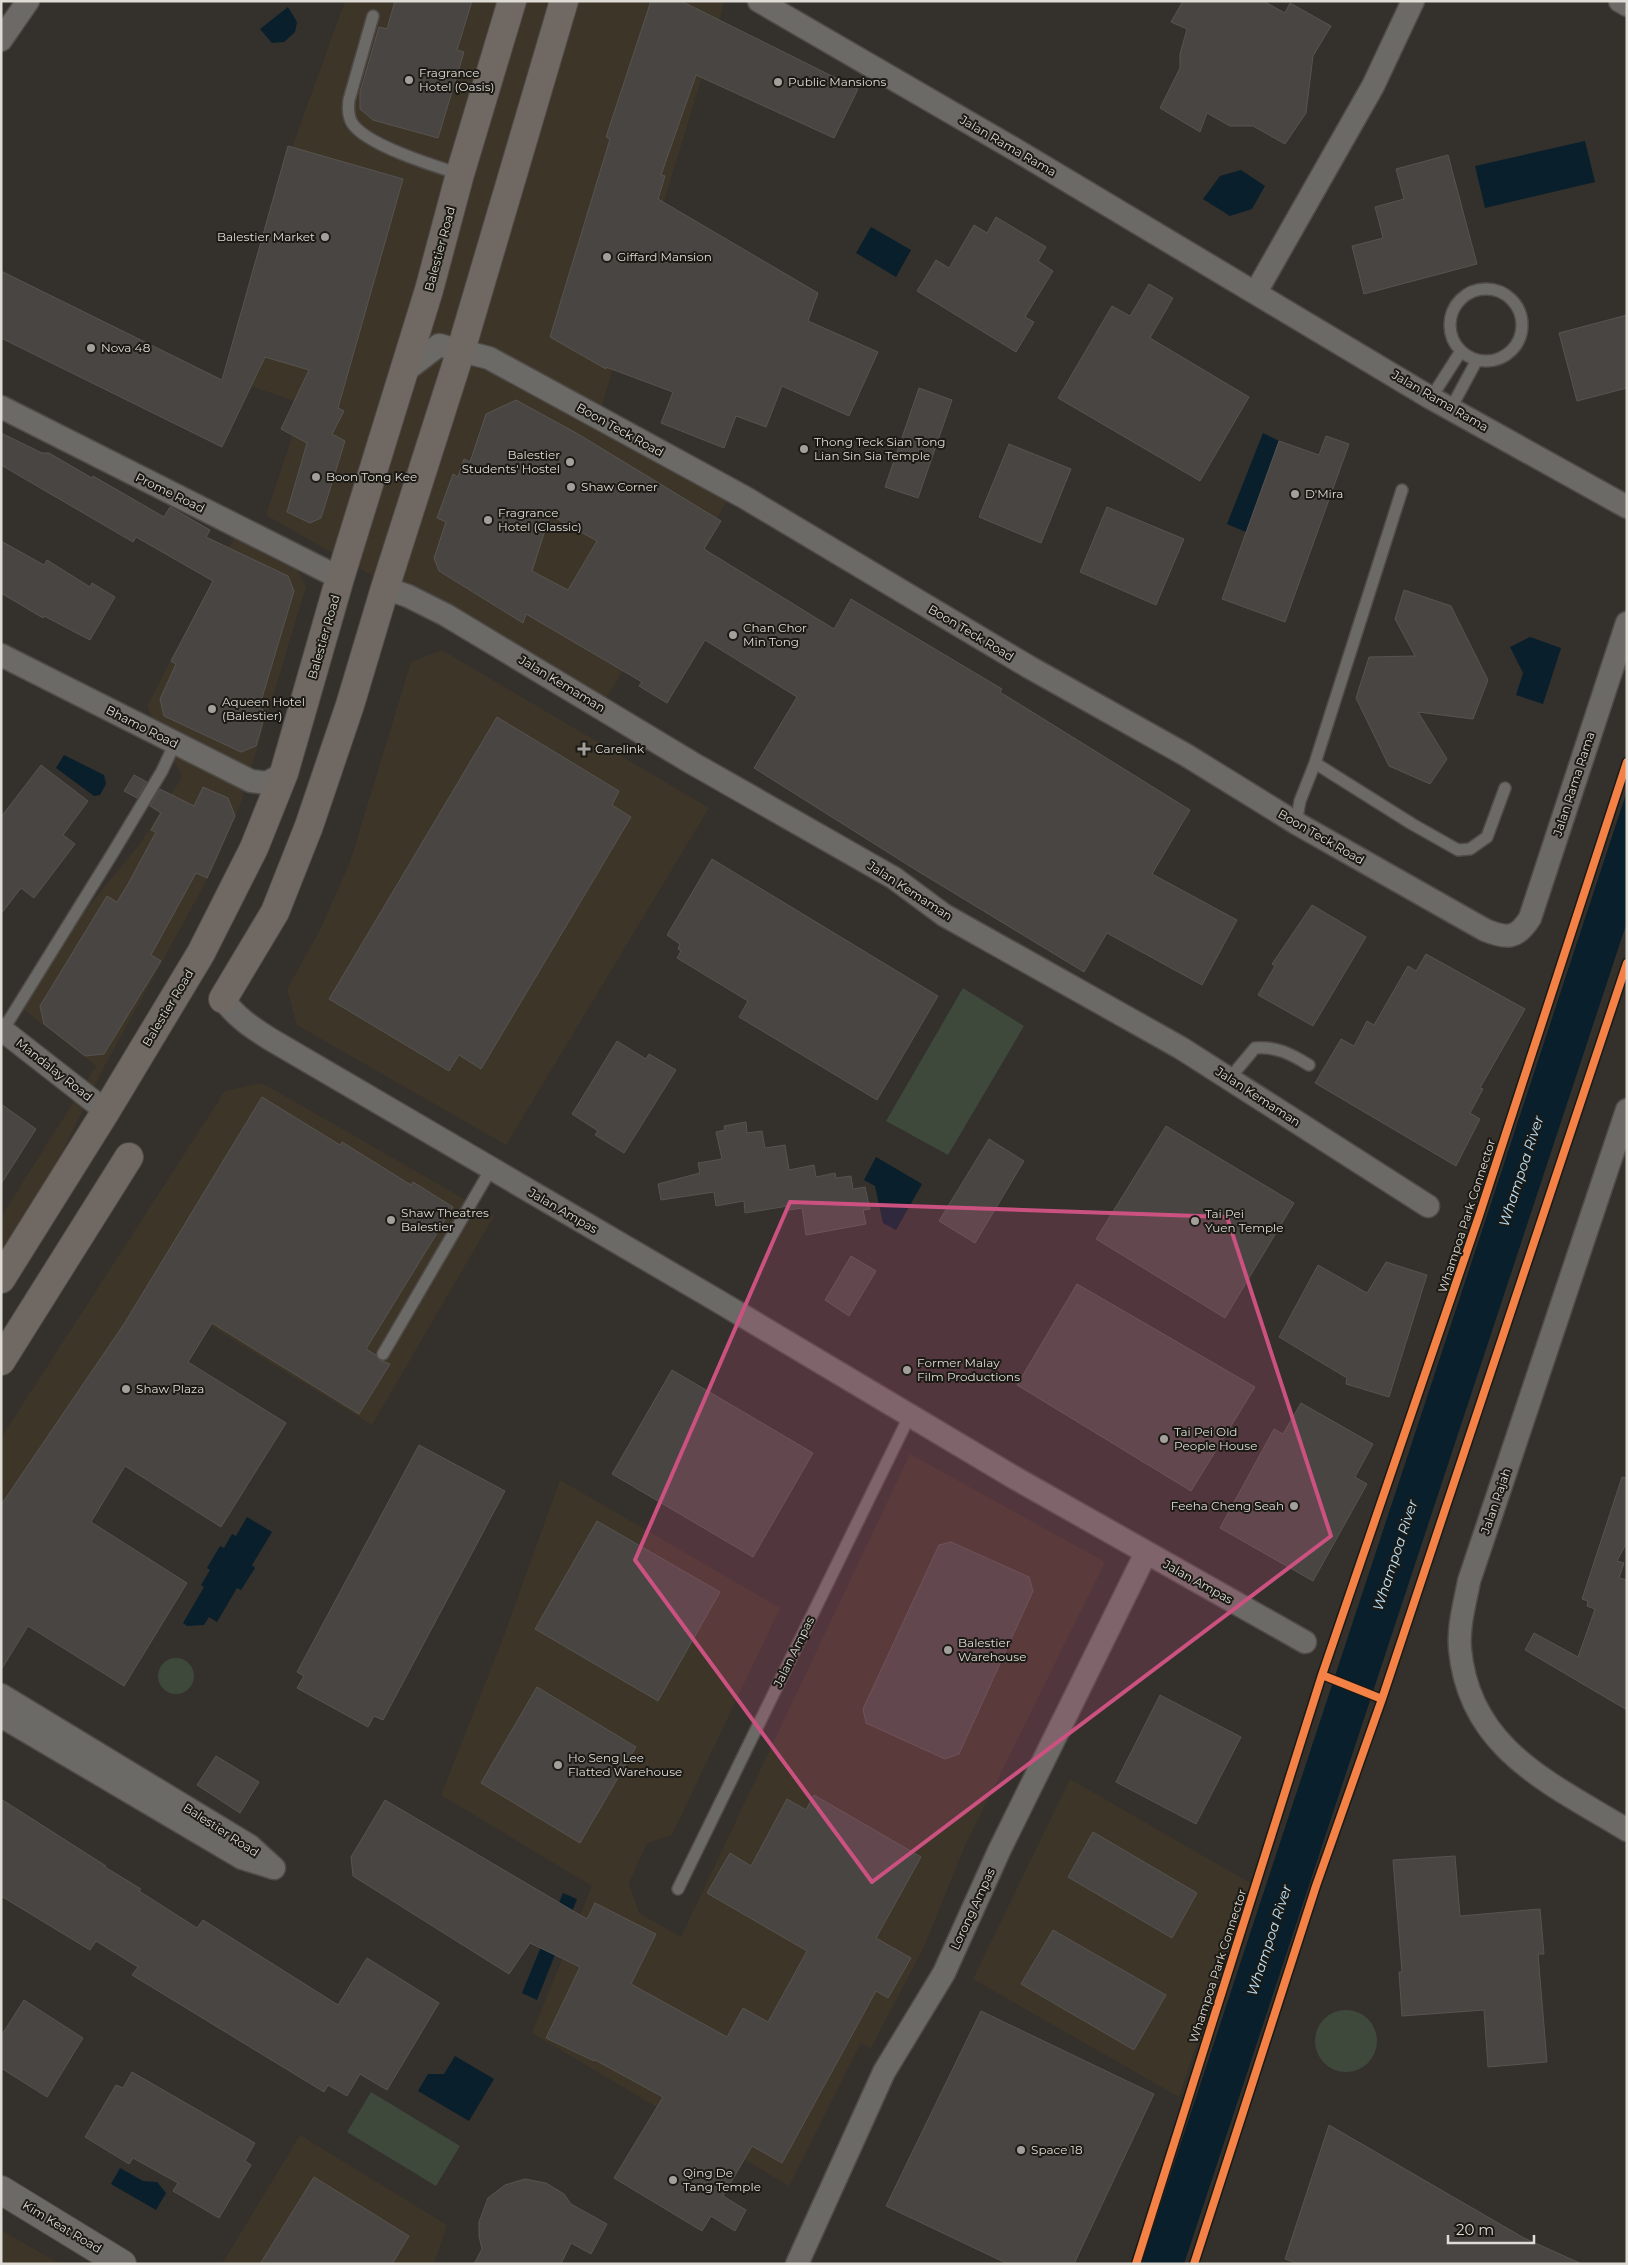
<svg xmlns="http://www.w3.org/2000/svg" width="1628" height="2265" font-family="Montserrat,sans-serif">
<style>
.built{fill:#3e3529}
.green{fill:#3e493c}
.water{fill:#091f2b}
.building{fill:#484542;stroke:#575450;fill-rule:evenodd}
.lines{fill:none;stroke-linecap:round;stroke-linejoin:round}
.service-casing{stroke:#4f4b48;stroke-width:14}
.minor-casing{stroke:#4f4b48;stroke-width:25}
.tertiary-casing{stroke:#4f4b48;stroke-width:30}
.primary-casing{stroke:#4f4b48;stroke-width:30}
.service{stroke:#6c6a66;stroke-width:11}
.minor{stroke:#6c6a66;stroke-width:22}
.tertiary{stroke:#6c6a66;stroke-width:28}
.primary{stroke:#706863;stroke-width:28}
.cycleway-casing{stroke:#1c1a15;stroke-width:11}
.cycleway{stroke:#f48246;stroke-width:8}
.marked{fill:#cb5280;fill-opacity:0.2;stroke:#cb5280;stroke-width:4;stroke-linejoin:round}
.poi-dot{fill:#a39f9a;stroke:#1c1a15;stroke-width:2}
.labels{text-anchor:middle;stroke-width:4;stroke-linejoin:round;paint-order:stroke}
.poi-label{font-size:12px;fill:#dfdbd5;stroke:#1c1a15;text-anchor:start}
.street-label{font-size:12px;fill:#dfdbd5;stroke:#1c1a15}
.water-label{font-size:14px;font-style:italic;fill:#b8e1fb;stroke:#1c1a15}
</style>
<rect width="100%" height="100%" fill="#34302c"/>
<path class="built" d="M 345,1 L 725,1 L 599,415 L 734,490 L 601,706 L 266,515 L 303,404 L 224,377 L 291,150 Z
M 235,537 L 297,569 L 306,587 L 240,805 L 213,869 L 103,1069 L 23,1233 L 1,1265 L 1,1217 L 96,1066 L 23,1009 L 84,912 L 139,845 L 182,777 L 147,706 Z
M 442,650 L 709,808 L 506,1145 L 297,1025 L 287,989 L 320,930 L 350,862 L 411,662 Z
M 262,1083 L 494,1216 L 372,1425 L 211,1326 L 1,1668 L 1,1438 L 225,1091 Z
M 910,1454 L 1105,1562 L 965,1846 L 923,1949 L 871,2048 L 861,2043 L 789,2186 L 532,2033 L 592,1886 L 441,1795 L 503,1638 L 560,1480 L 780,1608 L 672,1835 L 647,1843 L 629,1883 L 639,1913 L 681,1937 Z
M 1070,1779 L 1250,1883 L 1179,2097 L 973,1979 Z
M 300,2135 L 447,2225 L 434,2264 L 222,2264 Z
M 1,2230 L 60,2264 L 1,2264 Z"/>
<path class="green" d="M 963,988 L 1024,1026 L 948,1155 L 886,1121 Z
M158 1676a18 18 0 1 1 36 0a18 18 0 1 1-36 0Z
M1315 2041a31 31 0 1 1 62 0a31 31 0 1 1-62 0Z
M 371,2092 L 460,2146 L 436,2186 L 347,2132 Z"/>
<path class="water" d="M 288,7 L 297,22 L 295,32 L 284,42 L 272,43 L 260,29 Z
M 1585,141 L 1595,182 L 1485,208 L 1475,166 Z
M 1241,170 L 1265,186 L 1252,209 L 1230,216 L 1203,199 L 1220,176 Z
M 871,227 L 911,250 L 896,277 L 856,253 Z
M 1263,433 L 1279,441 L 1246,532 L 1227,524 Z
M 1530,637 L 1561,648 L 1543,704 L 1516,695 L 1523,673 L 1510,647 Z
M 64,755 L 104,775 L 106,784 L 100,795 L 94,796 L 56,768 Z
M 1627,791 L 1627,922 L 1184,2264 L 1141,2264 Z
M 876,1157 L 922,1184 L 896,1230 L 883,1223 L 875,1186 L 864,1180 Z
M 247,1517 L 272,1532 L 252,1565 L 255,1568 L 241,1590 L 237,1588 L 217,1622 L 209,1617 L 204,1625 L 187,1626 L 183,1623 L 204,1587 L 201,1585 L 210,1570 L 207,1568 L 220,1546 L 224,1548 L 232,1534 L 236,1536 Z
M 563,1893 L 577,1899 L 537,2000 L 522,1993 Z
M 455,2056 L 494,2079 L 469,2121 L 418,2091 L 428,2074 L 444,2074 Z
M 120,2168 L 143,2181 L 157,2182 L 166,2193 L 156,2210 L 111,2184 Z"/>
<path class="building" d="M 395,1 L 472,1 L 457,50 L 464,52 L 438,138 L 373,120 L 360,109 L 360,92 L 379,27 L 387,29 Z
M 651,1 L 681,1 L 858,89 L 834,138 L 696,75 L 661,175 L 665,176 L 658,199 L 818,293 L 808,321 L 878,352 L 849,416 L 782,386 L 766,427 L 736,416 L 724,448 L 661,423 L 673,392 L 606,367 L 606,369 L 550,337 L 610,139 L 606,137 Z
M 1183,1 L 1263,1 L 1285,13 L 1290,3 L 1331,26 L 1313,56 L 1306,113 L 1285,144 L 1253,126 L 1230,126 L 1207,113 L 1200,132 L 1160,108 L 1180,68 L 1180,54 L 1187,29 L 1171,22 Z
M 288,146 L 403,179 L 338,408 L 344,411 L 332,434 L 345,441 L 321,518 L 310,523 L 287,512 L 307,443 L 281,429 L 309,370 L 265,357 L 222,447 L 1,338 L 1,271 L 222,380 Z
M 1448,155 L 1477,264 L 1364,294 L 1352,246 L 1383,238 L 1375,207 L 1404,199 L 1396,169 Z
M 996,217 L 1046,247 L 1038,261 L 1053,271 L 1025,317 L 1034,322 L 1016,352 L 917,291 L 936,260 L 949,268 L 974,225 L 987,233 Z
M 1149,284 L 1173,298 L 1150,338 L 1249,397 L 1200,481 L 1058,398 L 1112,306 L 1130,316 Z
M 1627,315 L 1627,388 L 1577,401 L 1559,333 Z
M 919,388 L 952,400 L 918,498 L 885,487 Z
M 516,400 L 578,434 L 721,521 L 704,549 L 834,629 L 851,599 L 1002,689 L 1000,692 L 1190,810 L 1152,874 L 1237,920 L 1202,985 L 1107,933 L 1084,972 L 916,870 L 754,768 L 797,697 L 705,640 L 667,703 L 639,686 L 642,682 L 526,614 L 523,623 L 439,571 L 434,558 L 446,522 L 437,518 L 453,474 L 458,477 L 464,459 L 470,462 L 486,414 ZM 550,515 L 597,541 L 568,590 L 532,571 Z
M 1,433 L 42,453 L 49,453 L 92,478 L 93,476 L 164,517 L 170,507 L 210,530 L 206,537 L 288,576 L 294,591 L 259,708 L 266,711 L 256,746 L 241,752 L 164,716 L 160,699 L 176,664 L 171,661 L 213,581 L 136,537 L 133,542 L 1,465 Z
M 1326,436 L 1349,444 L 1285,622 L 1222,599 L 1279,441 L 1319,455 Z
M 1009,444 L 1071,469 L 1041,543 L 979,517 Z
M 1107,507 L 1184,539 L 1156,605 L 1080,572 Z
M 1,541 L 44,565 L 47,560 L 90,587 L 92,583 L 115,597 L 90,640 L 44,616 L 43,618 L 1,593 Z
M 1404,590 L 1451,606 L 1488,680 L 1473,719 L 1418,712 L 1447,759 L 1430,784 L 1389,766 L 1356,698 L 1369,657 L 1415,656 L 1395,619 Z
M 497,717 L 619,791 L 612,805 L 631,817 L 481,1069 L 459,1055 L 449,1071 L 329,999 Z
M 41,765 L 88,801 L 63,835 L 75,844 L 34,898 L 21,888 L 1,914 L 1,817 Z
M 134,775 L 147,782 L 137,798 L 124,791 Z
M 203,787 L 228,798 L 235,816 L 207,878 L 196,873 L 151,955 L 161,961 L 104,1054 L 85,1056 L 44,1024 L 40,1006 L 107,896 L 117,902 L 128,884 L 156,832 L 151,830 L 161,813 L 150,806 L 160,789 L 194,806 Z
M 712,859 L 938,996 L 877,1100 L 739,1017 L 748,1001 L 677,958 L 681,951 L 678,949 L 680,944 L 667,935 Z
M 1312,905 L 1366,937 L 1313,1026 L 1258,995 L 1275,966 L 1272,964 Z
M 1426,954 L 1525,1009 L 1480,1088 L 1483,1089 L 1470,1113 L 1480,1119 L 1456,1166 L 1315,1083 L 1341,1039 L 1354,1046 L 1367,1021 L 1374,1025 L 1408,966 L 1416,971 Z
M 617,1041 L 646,1059 L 649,1054 L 676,1070 L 624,1153 L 595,1135 L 598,1131 L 572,1114 Z
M 262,1097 L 340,1145 L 342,1142 L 411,1185 L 413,1182 L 453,1207 L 366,1349 L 376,1355 L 379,1360 L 390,1364 L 359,1414 L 212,1323 L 188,1362 L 286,1423 L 221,1527 L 125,1466 L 91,1522 L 187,1583 L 124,1686 L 28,1626 L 1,1670 L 1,1505 L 124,1324 Z
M 1,1104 L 36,1129 L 1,1184 Z
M 746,1122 L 747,1133 L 762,1131 L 765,1148 L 785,1145 L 789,1170 L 814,1165 L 816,1177 L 835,1173 L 836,1178 L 851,1176 L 853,1189 L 865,1187 L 870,1209 L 863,1210 L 866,1224 L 806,1235 L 802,1208 L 789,1210 L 788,1206 L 745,1213 L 744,1201 L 716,1206 L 714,1192 L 661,1200 L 658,1184 L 700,1173 L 698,1163 L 722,1159 L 716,1132 L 725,1130 L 724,1126 Z
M 1166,1126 L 1294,1203 L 1225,1318 L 1096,1239 Z
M 989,1139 L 1024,1161 L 975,1243 L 939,1221 Z
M 851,1256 L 876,1271 L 849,1316 L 825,1300 Z
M 1386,1262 L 1427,1275 L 1389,1397 L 1346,1384 L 1347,1378 L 1279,1337 L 1318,1265 L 1367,1293 Z
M 1077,1284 L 1255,1387 L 1191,1491 L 1017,1385 Z
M 672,1370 L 813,1453 L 753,1557 L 612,1474 Z
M 1301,1403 L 1373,1444 L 1355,1477 L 1367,1484 L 1313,1581 L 1220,1528 L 1274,1429 L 1283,1434 Z
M 419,1445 L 505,1491 L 383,1720 L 374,1716 L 368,1727 L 297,1688 L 304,1676 L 297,1672 Z
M 1622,1477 L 1627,1478 L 1627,1542 L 1617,1561 L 1624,1563 L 1619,1578 L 1627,1580 L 1627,1710 L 1525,1650 L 1534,1633 L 1578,1657 L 1595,1609 L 1587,1606 L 1588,1601 L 1582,1599 Z
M 597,1521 L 720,1592 L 658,1701 L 535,1629 Z
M 951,1542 L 1029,1577 L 1033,1591 L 959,1754 L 945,1759 L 866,1723 L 863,1709 L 939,1545 Z
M 537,1687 L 636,1747 L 580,1843 L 481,1783 Z
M 1160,1695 L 1241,1737 L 1196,1824 L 1116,1782 Z
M 216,1756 L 259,1782 L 240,1813 L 197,1785 Z
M 814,1795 L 921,1857 L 876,1938 L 911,1958 L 888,1998 L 876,1991 L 782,2163 L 752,2146 L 723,2196 L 746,2210 L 735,2231 L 711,2216 L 702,2231 L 614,2178 L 663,2097 L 595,2060 L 594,2061 L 546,2038 L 580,1967 L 530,1943 L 509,1974 L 353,1876 L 351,1857 L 385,1800 L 587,1919 L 595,1903 L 656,1934 L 631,1984 L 727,2037 L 743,2008 L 768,2022 L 807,1951 L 707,1893 L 730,1853 L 751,1866 L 787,1799 L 806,1810 Z
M 1,1799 L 106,1866 L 105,1867 L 141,1889 L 139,1891 L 197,1928 L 203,1920 L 338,2005 L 367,1958 L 439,2003 L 387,2090 L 360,2074 L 347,2096 L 328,2085 L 324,2092 L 132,1975 L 138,1967 L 96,1941 L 90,1950 L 1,1896 Z
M 1093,1832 L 1197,1893 L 1172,1938 L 1068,1877 Z
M 1455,1856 L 1460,1916 L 1540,1909 L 1544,1954 L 1538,1954 L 1547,2062 L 1488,2067 L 1484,2010 L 1402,2016 L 1399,1972 L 1402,1972 L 1393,1860 Z
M 1053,1930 L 1166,1995 L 1134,2050 L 1021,1984 Z
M 24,2000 L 83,2038 L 47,2097 L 1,2068 L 1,2036 Z
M 981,2011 L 1154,2094 L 1074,2264 L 1008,2264 L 886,2206 Z
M 132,2072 L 255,2143 L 245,2161 L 251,2165 L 219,2218 L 173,2191 L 178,2183 L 133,2158 L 129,2164 L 85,2137 L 116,2085 L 123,2088 Z
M 1329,2125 L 1524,2238 L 1582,2264 L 1299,2264 L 1285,2259 Z
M 314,2177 L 409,2236 L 392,2264 L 260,2264 Z
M 525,2179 L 546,2183 L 564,2194 L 571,2204 L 607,2224 L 591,2254 L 571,2243 L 561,2264 L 474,2264 L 482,2249 L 479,2236 L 479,2222 L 488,2198 L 505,2185 Z"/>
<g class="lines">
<g class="service-casing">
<path id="service" d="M 373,16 L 349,100 C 348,107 348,116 352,123 C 366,145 434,166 460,174
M1450 325a36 36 0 1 1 72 0a36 36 0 1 1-72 0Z
M 1431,398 L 1461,351
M 1451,408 L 1477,360
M 1315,763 L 1412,824 L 1458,850 L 1470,849 L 1487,837 L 1505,788
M 1296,823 L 1300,801 L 1315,763 L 1402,490
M 3,1030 L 114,851 L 162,771 L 175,743
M 1229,1079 L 1255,1048 C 1276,1046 1291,1054 1309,1065
M 383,1354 L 491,1169
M 678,1889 L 910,1415"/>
</g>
<g class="minor-casing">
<path id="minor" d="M 759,1 L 1016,150 L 1431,398 L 1627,507
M 1620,1 L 1627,5
M 1,40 L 28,1
M 1256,292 L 1373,86 L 1413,1
M 405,371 L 439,345 L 489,358 L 744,497 L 1029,667 L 1186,755 L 1296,823 L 1485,930 C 1507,939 1517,939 1530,918 L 1627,623
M 1,407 L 340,578
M 385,588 L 408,596 L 446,615 L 692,763 L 894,878 L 944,915 L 1181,1048 L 1428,1206
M 1,655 L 251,781 L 267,783 L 284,773
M 223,999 C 236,1017 251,1027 270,1039 L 718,1301 L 1015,1478 L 1305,1642
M 1,1029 L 106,1111
M 1627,1110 L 1469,1581 C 1465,1603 1458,1626 1460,1649 C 1469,1749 1550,1783 1627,1830
M 1,1695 L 250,1846 L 274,1868 L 242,1858 L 1,1716
M 797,2264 L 884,2072 L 944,1973 L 999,1851 L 1146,1553"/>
</g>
<g class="tertiary-casing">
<path id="tertiary" d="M 1,2190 L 122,2264"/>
</g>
<g class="primary-casing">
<path id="primary" d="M 223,999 L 275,912 L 309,826 L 350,705 L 385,588 L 461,350 L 564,1
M 1,1279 L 106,1111 L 201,953 L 254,848 L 284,773 L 340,578 L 429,290 L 460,174 L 512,1
M 1,1361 L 129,1157"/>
</g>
<use href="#service" class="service"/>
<use href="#minor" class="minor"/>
<use href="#tertiary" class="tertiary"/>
<use href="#primary" class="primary"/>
<g class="cycleway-casing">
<path id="cycleway" d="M 1322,1675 L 1382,1699
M 1136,2264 L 1322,1675 L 1479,1216 L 1627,762
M 1194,2264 L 1316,1886 L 1382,1699 L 1627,963"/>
</g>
<use href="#cycleway" class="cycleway"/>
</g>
<path class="marked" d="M 790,1202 L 1227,1217 L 1331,1536 L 872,1882 L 635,1560 Z"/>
<g class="poi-dot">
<circle cx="409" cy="80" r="5"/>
<circle cx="778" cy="82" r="5"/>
<circle cx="325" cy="237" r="5"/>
<circle cx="607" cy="257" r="5"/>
<circle cx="91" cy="348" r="5"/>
<circle cx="804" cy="449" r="5"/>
<circle cx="570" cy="462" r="5"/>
<circle cx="316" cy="477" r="5"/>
<circle cx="571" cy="487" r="5"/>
<circle cx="1295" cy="494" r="5"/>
<circle cx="488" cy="520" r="5"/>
<circle cx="733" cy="635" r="5"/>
<circle cx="212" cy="709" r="5"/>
<path d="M581.5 741.5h5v5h5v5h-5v5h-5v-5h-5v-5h5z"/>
<circle cx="391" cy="1220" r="5"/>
<circle cx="1195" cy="1221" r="5"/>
<circle cx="907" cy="1370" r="5"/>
<circle cx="126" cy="1389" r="5"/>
<circle cx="1164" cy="1439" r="5"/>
<circle cx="1294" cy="1506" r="5"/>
<circle cx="948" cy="1650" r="5"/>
<circle cx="558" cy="1765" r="5"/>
<circle cx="1021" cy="2150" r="5"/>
<circle cx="673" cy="2180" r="5"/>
</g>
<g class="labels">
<g class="poi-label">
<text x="419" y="77">Fragrance<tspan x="419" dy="14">Hotel (Oasis)</tspan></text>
<text x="788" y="86">Public Mansions</text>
<text x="315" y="241" text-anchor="end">Balestier Market</text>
<text x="617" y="261">Giffard Mansion</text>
<text x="101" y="352">Nova 48</text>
<text x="814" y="446">Thong Teck Sian Tong<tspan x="814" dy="14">Lian Sin Sia Temple</tspan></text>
<text x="560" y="459" text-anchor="end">Balestier<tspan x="560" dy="14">Students' Hostel</tspan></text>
<text x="326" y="481">Boon Tong Kee</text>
<text x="581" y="491">Shaw Corner</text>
<text x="1305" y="498">D'Mira</text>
<text x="498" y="517">Fragrance<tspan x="498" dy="14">Hotel (Classic)</tspan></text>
<text x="743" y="632">Chan Chor<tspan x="743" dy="14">Min Tong</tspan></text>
<text x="222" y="706">Aqueen Hotel<tspan x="222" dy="14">(Balestier)</tspan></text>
<text x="595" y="753">Carelink</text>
<text x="401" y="1217">Shaw Theatres<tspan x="401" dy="14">Balestier</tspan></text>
<text x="1205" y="1218">Tai Pei<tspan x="1205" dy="14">Yuen Temple</tspan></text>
<text x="917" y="1367">Former Malay<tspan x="917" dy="14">Film Productions</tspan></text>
<text x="136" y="1393">Shaw Plaza</text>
<text x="1174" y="1436">Tai Pei Old<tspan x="1174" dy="14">People House</tspan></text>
<text x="1284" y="1510" text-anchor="end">Feeha Cheng Seah</text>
<text x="958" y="1647">Balestier<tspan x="958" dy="14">Warehouse</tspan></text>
<text x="568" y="1762">Ho Seng Lee<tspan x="568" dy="14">Flatted Warehouse</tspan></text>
<text x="1031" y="2154">Space 18</text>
<text x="683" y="2177">Qing De<tspan x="683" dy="14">Tang Temple</tspan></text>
</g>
<g class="street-label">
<text transform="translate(1008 146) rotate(30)" y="4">Jalan Rama Rama</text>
<text transform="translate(440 249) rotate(-75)" y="4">Balestier Road</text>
<text transform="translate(1440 401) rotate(30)" y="4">Jalan Rama Rama</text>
<text transform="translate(620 430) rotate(29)" y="4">Boon Teck Road</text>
<text transform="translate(170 493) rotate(26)" y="4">Prome Road</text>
<text transform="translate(971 633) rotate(31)" y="4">Boon Teck Road</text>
<text transform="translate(324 637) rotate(-74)" y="4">Balestier Road</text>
<text transform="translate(562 684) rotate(31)" y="4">Jalan Kemaman</text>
<text transform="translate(142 727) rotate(27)" y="4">Bhamo Road</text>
<text transform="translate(1574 784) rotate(-72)" y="4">Jalan Rama Rama</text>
<text transform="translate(1321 837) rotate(30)" y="4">Boon Teck Road</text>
<text transform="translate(910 891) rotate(33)" y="4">Jalan Kemaman</text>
<text transform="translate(168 1008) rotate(-59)" y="4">Balestier Road</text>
<text transform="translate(54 1070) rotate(38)" y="4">Mandalay Road</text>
<text transform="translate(1258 1097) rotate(33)" y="4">Jalan Kemaman</text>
<text transform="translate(563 1211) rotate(30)" y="4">Jalan Ampas</text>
<text transform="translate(1467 1216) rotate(-72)" y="4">Whampoa Park Connector</text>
<text transform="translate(1496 1501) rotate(-71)" y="4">Jalan Rajah</text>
<text transform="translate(1198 1582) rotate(29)" y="4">Jalan Ampas</text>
<text transform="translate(794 1652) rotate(-64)" y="4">Jalan Ampas</text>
<text transform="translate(221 1830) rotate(33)" y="4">Balestier Road</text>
<text transform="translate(973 1909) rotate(-65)" y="4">Lorong Ampas</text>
<text transform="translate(1218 1966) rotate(-72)" y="4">Whampoa Park Connector</text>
<text transform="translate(62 2227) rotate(31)" y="4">Kim Keat Road</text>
</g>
<g class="water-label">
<text transform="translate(1521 1171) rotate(-72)" y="5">Whampoa River</text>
<text transform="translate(1395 1555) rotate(-72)" y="5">Whampoa River</text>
<text transform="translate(1269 1940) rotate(-72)" y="5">Whampoa River</text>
</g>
</g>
<rect width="1628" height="2265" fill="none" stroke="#dfdbd5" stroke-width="5"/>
<path d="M1448 2235v8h86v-8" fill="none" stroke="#dfdbd5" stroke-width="2.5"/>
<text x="1456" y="2235" font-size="15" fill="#dfdbd5" stroke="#1c1a15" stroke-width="4" paint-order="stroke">20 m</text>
</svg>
